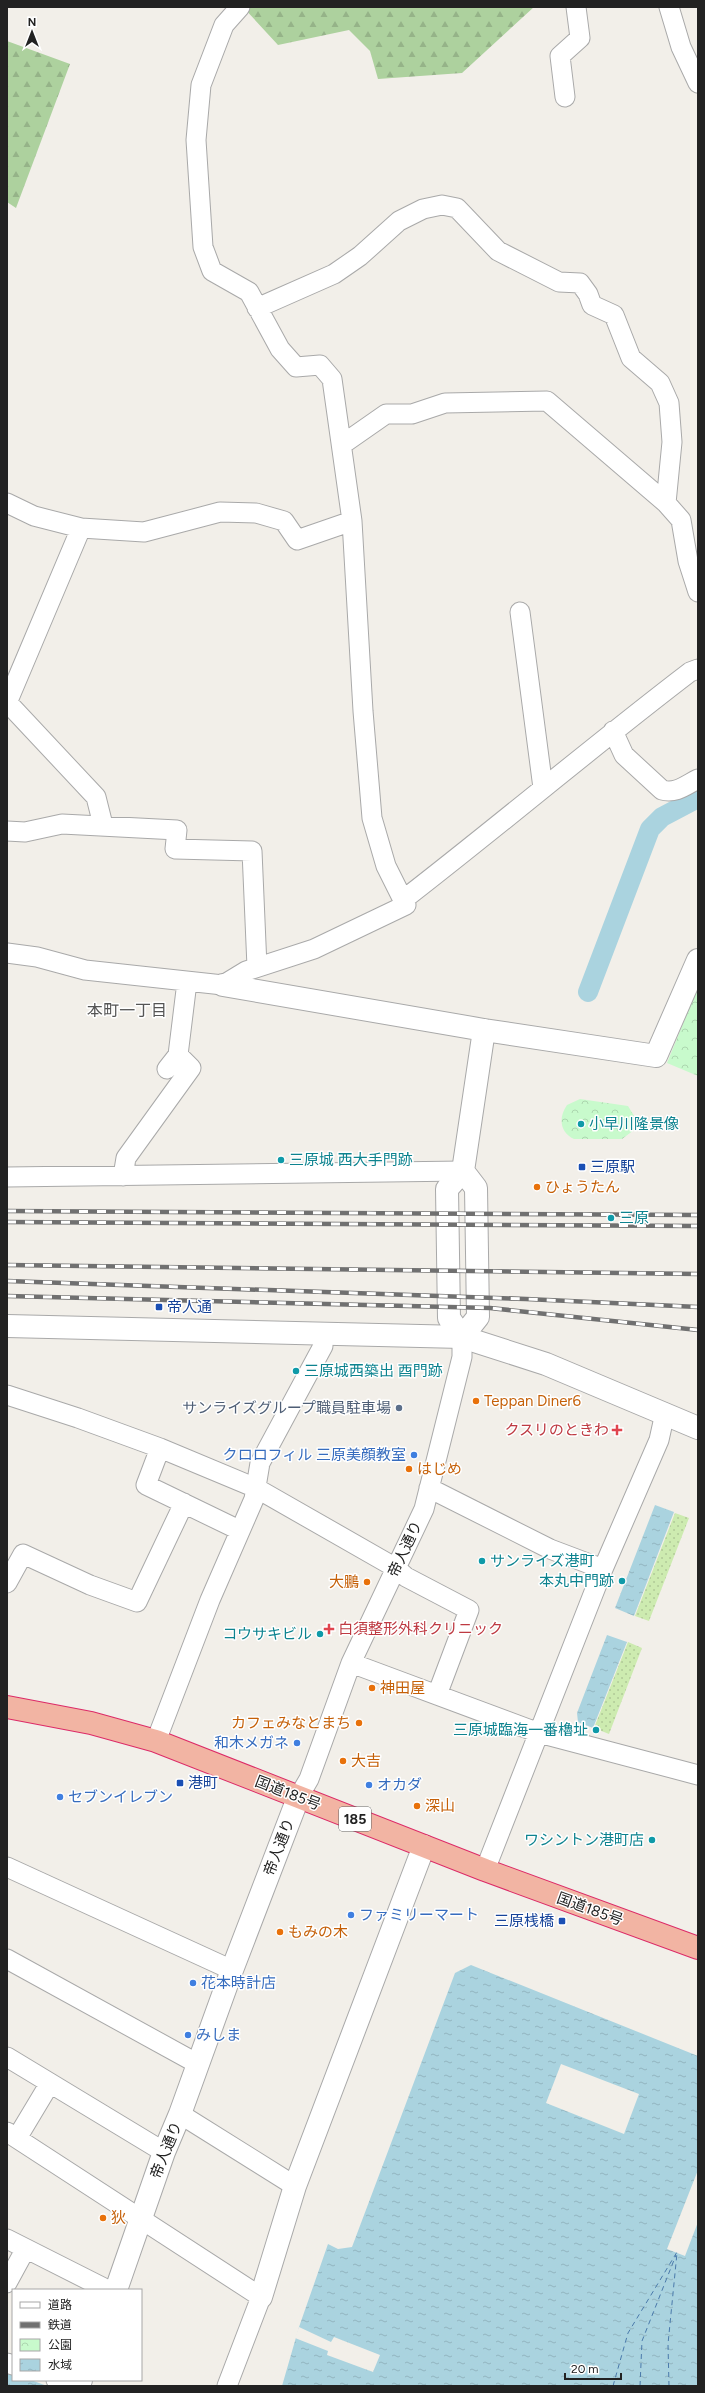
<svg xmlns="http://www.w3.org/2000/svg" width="705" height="2393" font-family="Figtree,'Noto Sans JP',sans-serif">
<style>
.grass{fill:url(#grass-dots)}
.forest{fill:url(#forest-firs)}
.park{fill:url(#park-crowns)}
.water{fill:url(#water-ripples)}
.pier{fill:#f2efe9}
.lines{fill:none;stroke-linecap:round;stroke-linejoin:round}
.canal{stroke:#aad3df;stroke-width:20}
.ferry{stroke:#4a7aab;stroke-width:1;stroke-dasharray:5 4;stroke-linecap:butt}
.minor-casing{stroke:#a9a9a9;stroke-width:21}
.tertiary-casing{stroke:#a9a9a9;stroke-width:24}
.trunk-casing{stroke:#dc2a67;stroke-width:24}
.minor{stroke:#fff;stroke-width:19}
.tertiary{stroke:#fff;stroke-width:22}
.trunk{stroke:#f2b4a3;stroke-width:22}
.rail-casing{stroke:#707070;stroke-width:4.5}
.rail{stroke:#fff;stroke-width:3;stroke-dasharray:9;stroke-linecap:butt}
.culture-dot{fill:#0f9aa8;stroke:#fff;stroke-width:1.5}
.transit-dot{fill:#1a4fb4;stroke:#fff;stroke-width:1.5}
.food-dot{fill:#e8710a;stroke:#fff;stroke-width:1.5}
.service-dot{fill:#5c6f8a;stroke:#fff;stroke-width:1.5}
.health-dot{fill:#e0444e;stroke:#fff;stroke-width:1.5}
.shop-dot{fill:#3f7fe0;stroke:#fff;stroke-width:1.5}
.labels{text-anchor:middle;stroke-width:3;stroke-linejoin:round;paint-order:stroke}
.shield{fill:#fff;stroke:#646464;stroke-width:1}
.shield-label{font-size:14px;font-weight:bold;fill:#222}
.culture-label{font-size:15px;fill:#0d838f;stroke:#fff;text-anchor:start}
.transit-label{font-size:15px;fill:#164399;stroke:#fff;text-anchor:start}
.food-label{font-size:15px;fill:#c56008;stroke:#fff;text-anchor:start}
.service-label{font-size:15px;fill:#4e5e75;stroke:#fff;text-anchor:end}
.health-label{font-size:15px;fill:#be3a42;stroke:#fff;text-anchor:end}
.shop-label{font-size:15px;fill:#366cbe;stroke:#fff;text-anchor:start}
.street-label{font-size:15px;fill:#222;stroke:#fff}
.neighbourhood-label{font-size:16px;fill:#555;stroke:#fff}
</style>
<defs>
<pattern id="grass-dots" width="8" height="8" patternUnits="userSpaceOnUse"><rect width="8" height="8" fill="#cdebb0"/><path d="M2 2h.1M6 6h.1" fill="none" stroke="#b0c997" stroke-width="1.8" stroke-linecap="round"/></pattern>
<pattern id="forest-firs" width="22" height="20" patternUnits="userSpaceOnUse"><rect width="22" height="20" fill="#add19e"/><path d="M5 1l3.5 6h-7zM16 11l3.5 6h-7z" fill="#95b388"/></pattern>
<pattern id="park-crowns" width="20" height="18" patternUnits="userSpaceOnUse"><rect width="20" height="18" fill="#c8facc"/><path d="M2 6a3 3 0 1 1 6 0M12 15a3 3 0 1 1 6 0" fill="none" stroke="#acd6af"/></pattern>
<pattern id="water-ripples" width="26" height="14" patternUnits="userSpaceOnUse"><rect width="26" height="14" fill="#aad3df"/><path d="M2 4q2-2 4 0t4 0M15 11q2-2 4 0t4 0" fill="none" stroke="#92b5bf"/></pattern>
</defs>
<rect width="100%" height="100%" fill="#f2efe9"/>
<path class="grass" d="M 675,1513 L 689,1518 L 649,1621 L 635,1616 Z
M 628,1642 L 642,1648 L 609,1734 L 594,1728 Z"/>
<path class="forest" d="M 243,7 L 534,7 L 462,73 L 378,79 L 370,51 L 349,30 L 278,45 Z
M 7,41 L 70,64 L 16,208 L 7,202 Z"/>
<path class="park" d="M 698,987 L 698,1076 L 667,1063 Z
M 580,1099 L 628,1106 L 636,1119 L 634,1130 L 622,1139 L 574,1139 C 560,1132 558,1118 567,1105 Z"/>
<path class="water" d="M 655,1505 L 674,1512 L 634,1616 L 615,1608 Z
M 607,1635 L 627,1642 L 593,1728 L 578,1722 L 577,1713 Z
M 471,1965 L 698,2056 L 698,2386 L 282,2386 L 299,2327 L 328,2244 L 338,2249 L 352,2247 L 455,1973 Z
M 7,2371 L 13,2373 L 13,2380 L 31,2380 L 47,2386 L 7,2386 Z"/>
<path class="pier" d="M 561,2064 L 639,2094 L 624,2134 L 546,2103 Z
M 698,2170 L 698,2222 L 685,2256 L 667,2249 Z
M 299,2327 L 331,2342 L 334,2337 L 380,2355 L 373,2372 L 327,2355 L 328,2351 L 295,2338 Z"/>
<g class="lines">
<path class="canal" d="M 588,992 L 650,829 L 662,817 L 698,798"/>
<path class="ferry" d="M 613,2386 L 628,2333 L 677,2252
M 640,2386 L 642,2341 L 676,2255
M 669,2386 L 668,2344 L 677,2253"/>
<g class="minor-casing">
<path id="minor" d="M 240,7 L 224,25 L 201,85 L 196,140 L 203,247 L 212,271 L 249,292 L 280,349 L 296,367 L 320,365 L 332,379 L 352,521 L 363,711 L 372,818 L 386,866 L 403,900
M 669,7 L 681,47 L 698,83
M 565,97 L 560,56 L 580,38 L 576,7
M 257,308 L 334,274 L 360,256 L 399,221 L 423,209 L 442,205 L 457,208 L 498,251 L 559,282 L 580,283 L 588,294 L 592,305 L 614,315 L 631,358 L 660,383 L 669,403 L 672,442 L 666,503
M 343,444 L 386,414 L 412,414 L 445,403 L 547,401 L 666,503 L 681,520 L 688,561 L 698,592
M 7,503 L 34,516 L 81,528 L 144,532 L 220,512 L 256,513 L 284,521 L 297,540 L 352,521
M 520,612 L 543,788
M 7,702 L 96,797 L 103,825
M 7,703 L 81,528
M 613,731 L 624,755 L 662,790 C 676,794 686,785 698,779
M 7,831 L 25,832 L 62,824 L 177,830 L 175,849 L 252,851 L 257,967
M 7,953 L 37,957 L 85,970 L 223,985 L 246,971 L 314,949 L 406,905 L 403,900 C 500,825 593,746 690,672 L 698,669
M 167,1069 L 178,1055 L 187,982
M 123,1176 L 126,1158 L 191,1068 L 178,1055
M 7,1177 L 463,1171
M 7,1395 L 78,1418 L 160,1448 L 256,1488 L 396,1568 L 406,1577 L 469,1610 L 437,1695
M 160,1448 L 146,1485 L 239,1530
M 429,1488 L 550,1549 L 603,1569
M 7,1583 L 23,1554 L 90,1585 L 137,1602 L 184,1503
M 351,1663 L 539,1733 L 698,1775
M 156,1741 L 210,1600 L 254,1499 L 260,1463 L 323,1346 L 323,1333
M 298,1798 L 309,1779 L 351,1663 L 424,1509 L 462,1357 L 462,1337
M 7,1867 L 232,1970
M 485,1870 L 603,1569 L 659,1440 L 665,1413
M 7,1959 L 198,2064
M 7,2057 L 164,2152
M 180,2114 L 295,2186
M 7,2132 L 261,2297 L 227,2386
M 17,2138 L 50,2083
M 7,2239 L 108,2290
M 7,2283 L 25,2250
M 7,2363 L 13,2365
M 56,2380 L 73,2386"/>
</g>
<g class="tertiary-casing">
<path id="tertiary" d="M 223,985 L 484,1030 L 656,1056 L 698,960
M 7,1326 L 462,1337 L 546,1364 L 698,1428
M 462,1337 L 449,1318 L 447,1189 L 463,1171 L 484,1030
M 462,1337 L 478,1317 L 476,1188 L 463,1171
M 116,2290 L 164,2152 L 180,2114 L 232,1970 L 298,1798
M 261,2297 L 295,2186 L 424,1846
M 79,2386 L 81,2380"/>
</g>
<g class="trunk-casing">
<path id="trunk" d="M 7,1707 L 91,1723 L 156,1741 L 485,1870 L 698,1948"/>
</g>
<use href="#minor" class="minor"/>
<use href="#tertiary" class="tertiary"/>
<use href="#trunk" class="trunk"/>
<g class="rail-casing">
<path id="rail" d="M 7,1211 L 698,1215
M 7,1222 L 698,1226
M 7,1265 L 698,1274
M 7,1281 L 526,1299 L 698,1307
M 7,1296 L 490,1308 L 698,1330"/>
</g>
<use href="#rail" class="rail"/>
</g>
<g class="culture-dot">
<circle cx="581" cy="1124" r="4"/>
<circle cx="281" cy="1160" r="4"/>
<circle cx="611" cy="1218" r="4"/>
<circle cx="296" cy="1371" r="4"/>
<circle cx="482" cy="1561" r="4"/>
<circle cx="622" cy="1581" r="4"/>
<circle cx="320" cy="1634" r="4"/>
<circle cx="596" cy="1730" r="4"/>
<circle cx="652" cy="1840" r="4"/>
</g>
<g class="transit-dot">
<rect x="578" y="1163" width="8" height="8" rx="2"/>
<rect x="155" y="1303" width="8" height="8" rx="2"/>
<rect x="176" y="1779" width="8" height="8" rx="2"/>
<rect x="558" y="1917" width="8" height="8" rx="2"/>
</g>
<g class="food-dot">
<circle cx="537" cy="1187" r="4"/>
<circle cx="476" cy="1401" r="4"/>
<circle cx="409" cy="1469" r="4"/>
<circle cx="367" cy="1582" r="4"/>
<circle cx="372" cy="1688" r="4"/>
<circle cx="359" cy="1723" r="4"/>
<circle cx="343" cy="1761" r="4"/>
<circle cx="417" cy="1806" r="4"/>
<circle cx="280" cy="1932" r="4"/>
<circle cx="103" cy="2218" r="4"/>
</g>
<circle class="service-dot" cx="399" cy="1408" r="4"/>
<g class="health-dot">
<path d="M615 1424h4v4h4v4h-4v4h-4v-4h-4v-4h4z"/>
<path d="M327 1623h4v4h4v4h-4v4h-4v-4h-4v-4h4z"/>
</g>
<g class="shop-dot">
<circle cx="414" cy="1455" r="4"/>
<circle cx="297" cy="1743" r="4"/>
<circle cx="369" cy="1785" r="4"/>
<circle cx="60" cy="1797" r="4"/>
<circle cx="351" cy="1915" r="4"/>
<circle cx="193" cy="1983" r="4"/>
<circle cx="188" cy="2035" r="4"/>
</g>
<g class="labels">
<rect class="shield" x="339" y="1807" width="32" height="24" rx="3"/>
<g class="shield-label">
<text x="355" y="1824">185</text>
</g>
<g class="culture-label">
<text x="589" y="1129">小早川隆景像</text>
<text x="289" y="1165">三原城 西大手門跡</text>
<text x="619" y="1223">三原</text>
<text x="304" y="1376">三原城西築出 酉門跡</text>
<text x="490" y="1566">サンライズ港町</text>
<text x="614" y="1586" text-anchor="end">本丸中門跡</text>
<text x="312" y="1639" text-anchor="end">コウサキビル</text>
<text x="588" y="1735" text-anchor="end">三原城臨海一番櫓址</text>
<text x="644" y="1845" text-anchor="end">ワシントン港町店</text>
</g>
<g class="transit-label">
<text x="590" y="1172">三原駅</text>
<text x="167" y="1312">帝人通</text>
<text x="188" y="1788">港町</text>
<text x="554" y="1926" text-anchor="end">三原桟橋</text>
</g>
<g class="food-label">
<text x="545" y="1192">ひょうたん</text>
<text x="484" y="1406">Teppan Diner6</text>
<text x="417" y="1474">はじめ</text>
<text x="359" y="1587" text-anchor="end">大鵬</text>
<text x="380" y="1693">神田屋</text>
<text x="351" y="1728" text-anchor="end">カフェみなとまち</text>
<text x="351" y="1766">大吉</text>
<text x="425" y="1811">深山</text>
<text x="288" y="1937">もみの木</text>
<text x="111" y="2223">狄</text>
</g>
<g class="service-label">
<text x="391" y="1413">サンライズグループ職員駐車場</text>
</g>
<g class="health-label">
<text x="609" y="1435">クスリのときわ</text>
<text x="338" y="1634" text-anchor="start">白須整形外科クリニック</text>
</g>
<g class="shop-label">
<text x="406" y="1460" text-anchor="end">クロロフィル 三原美顔教室</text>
<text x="289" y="1748" text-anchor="end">和木メガネ</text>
<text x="377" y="1790">オカダ</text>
<text x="68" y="1802">セブンイレブン</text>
<text x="359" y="1920">ファミリーマート</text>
<text x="201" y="1988">花本時計店</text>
<text x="196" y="2040">みしま</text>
</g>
<g class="street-label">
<text transform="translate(405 1549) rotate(-65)" y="5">帝人通り</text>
<text transform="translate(288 1793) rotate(21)" y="5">国道185号</text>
<text transform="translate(279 1847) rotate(-69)" y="5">帝人通り</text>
<text transform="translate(590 1909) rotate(20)" y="5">国道185号</text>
<text transform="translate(166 2150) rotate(-68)" y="5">帝人通り</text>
</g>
<g class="neighbourhood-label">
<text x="127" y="1016">本町一丁目</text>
</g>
</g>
<rect width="705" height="2393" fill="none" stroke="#222222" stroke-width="16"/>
<rect x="12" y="2289" width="130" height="92" fill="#ffffff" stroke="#a7a7a7"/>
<rect x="20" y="2302" width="20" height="6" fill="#ffffff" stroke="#a7a7a7"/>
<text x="48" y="2309" font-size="12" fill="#222222">道路</text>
<rect x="20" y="2322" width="20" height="6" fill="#707070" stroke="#a7a7a7"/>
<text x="48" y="2329" font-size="12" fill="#222222">鉄道</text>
<rect x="20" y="2339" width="20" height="12" fill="url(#park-crowns)" stroke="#a7a7a7"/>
<text x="48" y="2349" font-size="12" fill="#222222">公園</text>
<rect x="20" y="2359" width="20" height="12" fill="url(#water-ripples)" stroke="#a7a7a7"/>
<text x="48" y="2369" font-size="12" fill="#222222">水域</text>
<g transform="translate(32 32)" stroke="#ffffff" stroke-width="3" paint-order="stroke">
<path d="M0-3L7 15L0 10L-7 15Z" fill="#222222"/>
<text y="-6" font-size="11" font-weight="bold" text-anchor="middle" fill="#222222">N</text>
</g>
<path d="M565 2373v6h56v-6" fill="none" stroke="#222222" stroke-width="2"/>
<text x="571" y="2373" font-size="12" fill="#222222" stroke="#ffffff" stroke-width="3" paint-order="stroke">20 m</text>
</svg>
